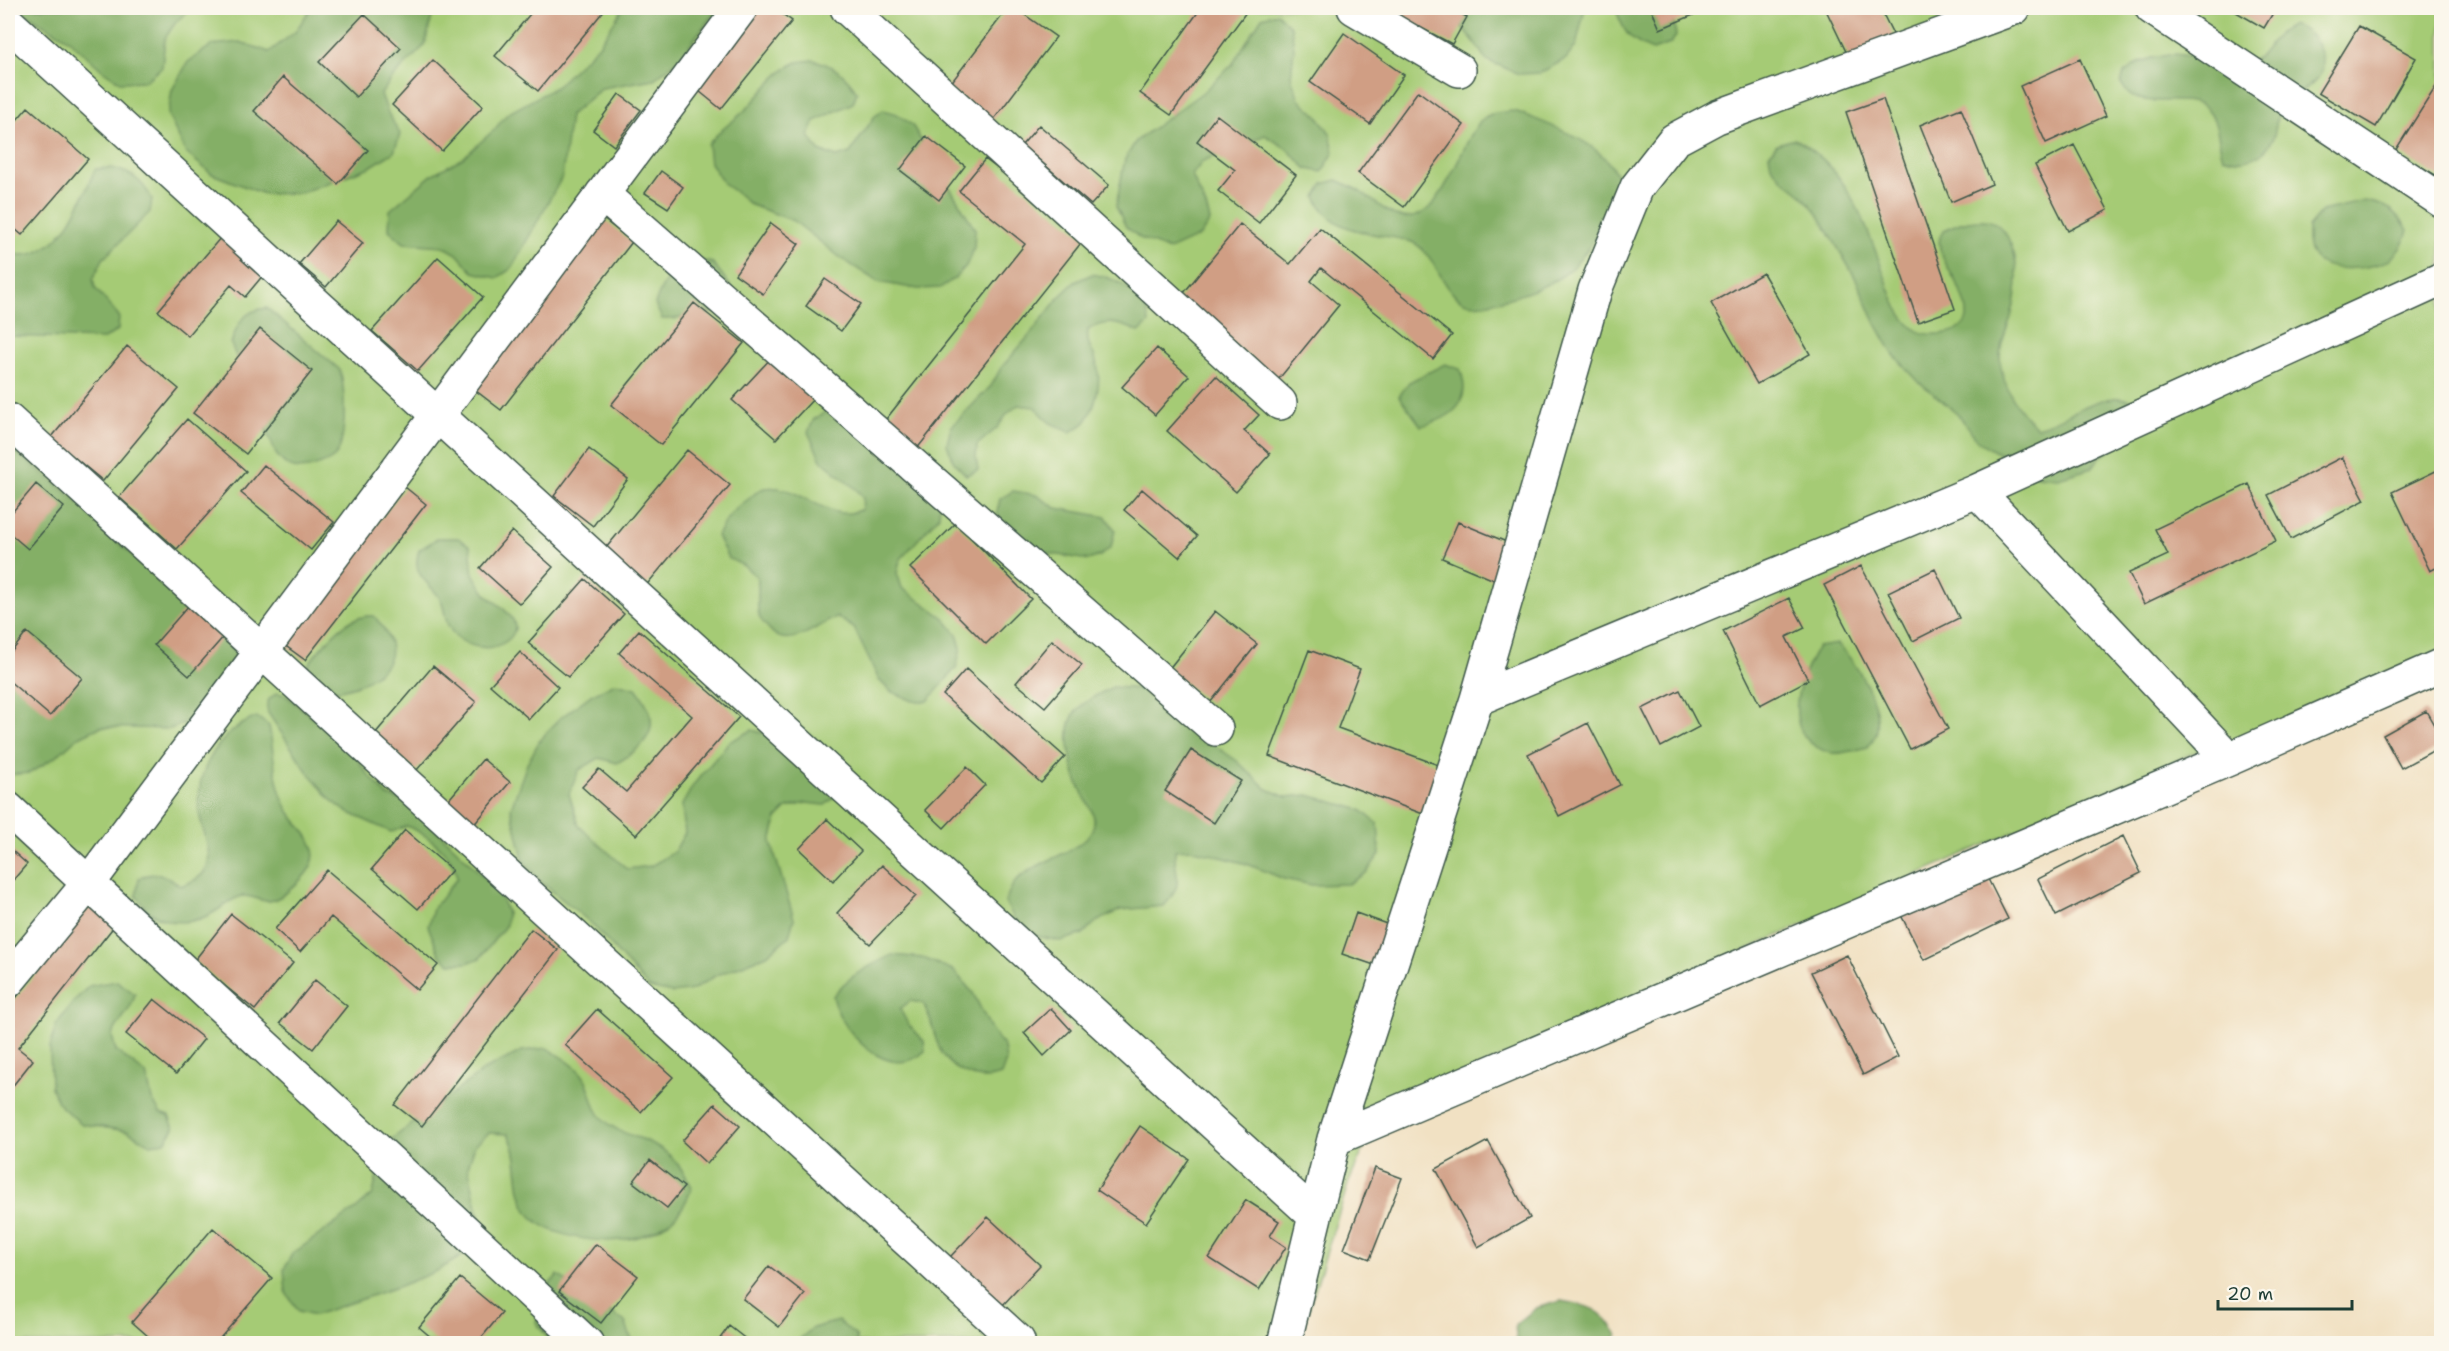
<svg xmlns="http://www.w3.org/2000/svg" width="2449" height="1351" font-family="'Shantell Sans',sans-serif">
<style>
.green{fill:#a5cb75;stroke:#628454;stroke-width:1.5}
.forest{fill:#84af66;stroke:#52764d;stroke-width:1.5}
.building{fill:#d09e84}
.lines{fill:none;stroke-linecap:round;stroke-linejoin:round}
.minor-casing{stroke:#3e5649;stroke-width:36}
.minor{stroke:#fff;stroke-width:33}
</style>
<rect width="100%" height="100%" fill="#fbf7ec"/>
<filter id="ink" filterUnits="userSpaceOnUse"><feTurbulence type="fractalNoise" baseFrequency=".0167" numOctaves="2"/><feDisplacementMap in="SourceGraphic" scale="12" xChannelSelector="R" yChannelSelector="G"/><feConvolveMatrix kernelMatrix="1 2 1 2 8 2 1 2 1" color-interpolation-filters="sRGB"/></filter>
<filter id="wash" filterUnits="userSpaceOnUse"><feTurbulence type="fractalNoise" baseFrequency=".008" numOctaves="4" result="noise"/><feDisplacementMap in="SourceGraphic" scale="24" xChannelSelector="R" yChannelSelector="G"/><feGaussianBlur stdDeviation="1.35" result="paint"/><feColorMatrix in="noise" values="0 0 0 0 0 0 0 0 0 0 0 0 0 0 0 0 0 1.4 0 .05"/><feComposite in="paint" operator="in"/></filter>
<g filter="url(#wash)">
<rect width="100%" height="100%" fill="#f1e1c3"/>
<path class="green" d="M 8,8 L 2441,8 L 2441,665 L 2229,759 L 2214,744 L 1381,1110 L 1348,1184 L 1298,1343 L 8,1343 Z"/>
<path class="forest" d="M 16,8 L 192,8 L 176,22 L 165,38 L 162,67 L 145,81 L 120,82 L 102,70 L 68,39 Z
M 311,8 L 434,8 L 425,45 L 394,76 L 381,94 L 388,113 L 400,134 L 394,152 L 370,167 L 300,193 L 264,194 L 212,174 L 186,153 L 168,115 L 172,90 L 188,62 L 212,45 L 240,42 L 269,52 L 295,32 Z
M 623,8 L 718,8 L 678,60 L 654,79 L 602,88 L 570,115 L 562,177 L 511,269 L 497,278 L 473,272 L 457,254 L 443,246 L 404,243 L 389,230 L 390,210 L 433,174 L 463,158 L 495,129 L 507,114 L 556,87 L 599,45 Z
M 1446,8 L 1585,8 L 1576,46 L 1566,59 L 1540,73 L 1519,74 L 1486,60 L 1473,40 Z
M 1615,8 L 1672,8 L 1676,36 L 1670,44 L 1653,50 C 1627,40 1625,33 1615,8 Z
M 1277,13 L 1291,27 L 1294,48 L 1291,77 L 1299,99 L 1316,114 L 1330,133 L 1334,152 L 1322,172 L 1307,169 L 1286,148 L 1265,135 L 1203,161 L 1192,175 C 1199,194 1206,200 1210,221 L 1200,236 L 1169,250 L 1140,238 L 1126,227 L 1116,206 L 1125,159 L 1136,141 L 1203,92 L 1232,65 L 1262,17 Z
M 2292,25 C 2303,28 2311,33 2317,44 C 2338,82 2300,86 2282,108 C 2275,117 2277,128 2273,138 C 2263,160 2244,164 2223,157 C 2218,143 2219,125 2210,113 C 2193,90 2153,109 2130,95 C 2127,93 2124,87 2121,84 L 2124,73 L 2137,64 L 2152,58 L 2174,54 L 2248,63 L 2260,56 L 2280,32 Z
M 813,60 C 832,64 847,76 857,92 L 853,103 L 815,121 L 809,136 L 819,151 L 837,157 L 850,153 L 874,117 L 883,110 L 897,114 L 912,125 L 975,229 L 974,248 L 966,266 L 955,278 L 940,288 L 918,289 L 878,282 L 842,259 L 794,221 L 749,204 L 741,196 L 724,184 L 710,163 L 708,145 C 717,131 732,123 744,111 C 761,95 774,74 795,63 C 800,61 808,61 813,60 Z
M 1515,111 C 1551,126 1601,140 1619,179 C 1626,193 1614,209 1607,220 C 1597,235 1587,252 1575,265 C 1558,283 1526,294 1502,300 C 1491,302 1479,307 1467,303 C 1442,296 1436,249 1409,241 C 1375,232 1332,236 1316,197 L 1323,184 L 1337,180 C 1346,184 1355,188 1362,193 C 1374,201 1384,211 1397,216 C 1446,231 1460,131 1487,116 C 1494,112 1507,112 1515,111 Z
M 1795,139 C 1853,170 1869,236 1891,293 C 1896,307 1904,321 1916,330 C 1928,338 1965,335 1967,317 C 1969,289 1934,260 1940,237 C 1944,225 1969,220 1980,220 C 1993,219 2002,226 2008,238 C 2021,263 2018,290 2011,317 C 2006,332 1999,345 2000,361 C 2003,386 2017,411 2037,427 C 2063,420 2086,401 2114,398 C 2121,397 2130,400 2138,401 L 2118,444 L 2099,458 L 2092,468 L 2058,478 L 2037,476 L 1979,442 L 1957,413 L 1918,381 L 1893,354 L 1875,322 L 1856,279 L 1818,214 L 1800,193 L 1782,179 L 1771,166 L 1769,155 L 1777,144 Z
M 112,168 C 132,173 142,180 152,199 L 150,212 L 103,259 L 93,279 L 95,288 L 119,316 L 118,330 L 104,339 L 8,336 L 8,254 C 15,254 24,256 31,254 C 67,244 82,199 95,169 Z
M 2365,201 C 2387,205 2397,210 2408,230 C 2404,242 2401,250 2391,258 C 2376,270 2322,275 2312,255 C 2307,246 2308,236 2308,227 L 2322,211 Z
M 696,260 L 713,263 L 732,288 L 715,312 L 674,319 L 662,319 L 655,304 C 665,275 671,274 696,260 Z
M 1092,274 C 1118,278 1148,295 1149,323 L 1139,332 C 1121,323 1106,319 1088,330 C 1086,346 1092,347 1096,361 C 1102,380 1097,404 1086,421 C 1082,426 1075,429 1070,432 L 1050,423 L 1035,407 L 1018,405 L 1007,414 L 997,428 L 977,445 L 976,457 L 978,470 L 966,475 L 953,461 L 947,444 L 951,427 L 991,386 L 1001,368 L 1029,336 L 1060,296 L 1075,282 Z
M 267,308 L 340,370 C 345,388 348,444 334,457 C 327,463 316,466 308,468 C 293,471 285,466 276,454 L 231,344 C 237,323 244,310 267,308 Z
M 1445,364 L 1460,369 C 1473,404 1452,418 1421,426 L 1399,396 L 1409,382 Z
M 854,395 L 866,399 L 874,405 L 933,467 L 940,502 L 939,516 L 900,560 L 897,573 L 902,588 L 943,617 L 957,634 L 961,648 L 956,668 L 928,701 L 913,701 L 890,691 L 879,680 L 854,628 L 837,617 C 817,625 788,652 770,630 C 766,625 760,621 759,615 C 756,602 760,590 757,577 L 744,566 L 728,558 L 717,536 C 725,519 734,509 750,498 C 754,494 760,489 765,488 C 800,482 829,527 862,509 L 863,498 L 857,490 L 821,460 L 808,432 L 814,419 Z
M 8,445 L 81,504 L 117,542 L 171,587 L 237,652 L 237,677 L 195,719 L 170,729 L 100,727 L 77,738 L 57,756 L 30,773 L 8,775 Z
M 1013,491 L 1036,495 L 1056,508 L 1106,517 L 1115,530 L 1111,547 L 1100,556 L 1088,560 L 1036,551 L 1005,531 L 997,512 L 1000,499 Z
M 438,538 L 458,538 L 470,546 C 472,554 471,565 473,573 C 476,579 481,587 485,593 C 494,604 529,620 509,639 C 491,655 460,647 449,627 C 444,618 445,606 439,597 C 426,579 411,575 419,550 Z
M 367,616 L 374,616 C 403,649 393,670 355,686 C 346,689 332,693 323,689 C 316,687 310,680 304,676 C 307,660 338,627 353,620 C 357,618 362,617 367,616 Z
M 1838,644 C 1856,663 1881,702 1877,730 C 1876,736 1872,741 1868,747 C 1858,749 1841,755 1831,753 C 1778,738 1797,681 1818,647 Z
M 615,683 L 636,688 C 663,723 653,742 617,763 L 599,758 L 579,770 L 569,794 L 579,826 L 627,869 L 651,866 L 674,852 L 685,833 L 682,805 L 694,784 L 729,742 L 752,730 L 775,736 L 834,798 L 825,805 L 806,803 L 787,808 L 777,818 L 771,842 L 794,919 L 789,936 L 767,955 L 715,976 L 693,990 L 672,993 L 649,988 L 592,924 L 539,880 L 523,859 L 511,808 L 527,764 L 540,740 L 559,719 L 591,695 Z
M 1113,687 L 1143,689 L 1163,697 L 1204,738 L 1237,761 L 1267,789 L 1286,797 L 1308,795 L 1361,810 L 1378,824 L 1380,854 L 1366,873 L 1348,884 L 1312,885 L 1284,879 L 1247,864 L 1191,849 L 1175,850 C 1174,879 1186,881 1164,906 L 1120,910 L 1096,922 L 1083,934 L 1060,941 L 1035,936 L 1014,918 L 1005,902 C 1008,895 1011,886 1016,881 C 1033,862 1082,852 1092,830 C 1099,817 1087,803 1082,792 C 1075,779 1072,766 1070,752 C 1063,712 1080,703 1113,687 Z
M 277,693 L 285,695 L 350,748 L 366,772 L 388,796 L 408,802 L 488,881 L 501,897 L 507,913 L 506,925 L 480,958 L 467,963 L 450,963 L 440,956 L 428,926 L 433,909 L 457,878 C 454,854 428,835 407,826 L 391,832 L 347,812 L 331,800 L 307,771 L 268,713 C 265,702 268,699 277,693 Z
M 257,717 L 269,726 C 275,756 273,783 288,810 C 298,826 318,840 313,861 C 309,875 284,898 270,901 C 261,902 252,895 243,896 C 233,897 224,906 216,911 C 196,924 171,926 151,913 C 145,909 141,901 136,896 L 139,878 C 155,870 167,876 181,886 C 193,881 205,877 208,863 C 211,850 203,831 200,817 C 192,776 217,732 257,717 Z
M 892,955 L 923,958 L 953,970 L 973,993 L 991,1029 L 1004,1047 L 1006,1061 L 1001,1075 C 978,1084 948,1070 939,1047 C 932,1031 933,1020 923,1003 L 910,1001 L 900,1009 L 908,1024 L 924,1041 L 925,1051 C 895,1079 857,1046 841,1018 C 837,1012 835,1003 833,996 C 848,976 869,966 892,955 Z
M 117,981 L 135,994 C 132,1011 118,1020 112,1036 L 116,1051 L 146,1074 L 152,1099 L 160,1113 L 169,1116 L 174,1128 L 165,1142 L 150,1144 L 127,1131 L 82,1124 L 60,1106 L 51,1088 L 50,1047 L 56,1025 L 74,1001 L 89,986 Z
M 547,1048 C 559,1056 576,1065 584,1077 C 592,1090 592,1108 603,1119 C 614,1130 625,1133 639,1138 C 667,1148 679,1162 692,1187 C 686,1203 680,1215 666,1224 C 654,1232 641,1237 628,1239 C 599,1244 541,1237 526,1209 C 514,1185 521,1156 508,1134 L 489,1133 L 475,1145 L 468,1167 L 479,1216 L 467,1253 L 437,1271 L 400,1286 L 315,1315 L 299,1311 L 286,1293 L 284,1269 L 292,1254 L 356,1209 L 373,1194 L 376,1179 L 392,1139 L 484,1070 L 522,1051 Z
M 558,1275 L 625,1322 L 633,1343 L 551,1343 L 536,1322 L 546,1288 Z
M 1561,1301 C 1588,1305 1603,1309 1617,1334 L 1612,1343 L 1517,1343 L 1515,1325 L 1536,1308 Z
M 838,1321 L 856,1336 L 857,1343 L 795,1343 L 813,1328 Z"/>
<g id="blocks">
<path class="building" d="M 535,8 L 606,8 L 538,91 L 495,56 Z
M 758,8 L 774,8 L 792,21 L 721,109 L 694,87 Z
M 1008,8 L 1015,8 L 1056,37 L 992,122 L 947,88 Z
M 1201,8 L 1249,8 L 1171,115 L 1140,93 Z
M 1383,8 L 1450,8 L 1467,17 L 1452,44 Z
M 1651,8 L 1710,8 L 1660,29 Z
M 1825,8 L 1880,8 L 1896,40 L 1851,62 Z
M 2229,8 L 2276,8 L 2264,28 Z
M 364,14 L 401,48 L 356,97 L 319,62 Z
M 2359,26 L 2416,58 L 2376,127 L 2318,93 Z
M 1344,33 L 1404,75 L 1370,124 L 1310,82 Z
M 2080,59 L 2106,116 L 2046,143 L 2020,86 Z
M 433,60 L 483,106 L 442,151 L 392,105 Z
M 283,77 L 368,150 L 338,184 L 254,111 Z
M 2442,77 L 2442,179 L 2395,151 Z
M 1418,91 L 1464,125 L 1404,207 L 1358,173 Z
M 619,94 L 641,110 L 614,146 L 593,130 Z
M 1883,99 L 1955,309 L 1918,322 L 1846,112 Z
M 28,107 L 88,159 L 22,235 L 8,223 L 8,130 Z
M 1961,108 L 1992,184 L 1951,202 L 1920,125 Z
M 1217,115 L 1296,175 L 1259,223 L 1218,191 L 1235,170 L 1197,141 Z
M 1039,125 L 1109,185 L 1091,205 L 1022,145 Z
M 926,136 L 965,166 L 939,200 L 900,170 Z
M 2074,145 L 2108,210 L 2068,231 L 2035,165 Z
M 985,159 L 1085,238 L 916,450 L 883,423 L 1025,244 L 959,191 Z
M 661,171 L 683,187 L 668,208 L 645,193 Z
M 602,218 L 632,242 L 501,410 L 471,387 Z
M 336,221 L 363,243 L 326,287 L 299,264 Z
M 771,223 L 799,244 L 763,294 L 735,274 Z
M 1240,224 L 1290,264 L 1320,228 L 1452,335 L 1433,359 L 1321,268 L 1311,281 L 1339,305 L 1278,380 L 1178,300 Z
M 221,237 L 264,274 L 245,297 L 231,285 L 188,336 L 158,311 Z
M 438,257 L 483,297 L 418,371 L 372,331 Z
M 1763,273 L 1810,354 L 1757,384 L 1711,303 Z
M 825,279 L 861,304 L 841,331 L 806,306 Z
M 694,303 L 744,343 L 661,445 L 611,405 Z
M 260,329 L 312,371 L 246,454 L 193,413 Z
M 127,346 L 179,389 L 103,481 L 51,438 Z
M 1157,348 L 1189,376 L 1155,415 L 1122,387 Z
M 773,356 L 816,396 L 776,439 L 732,400 Z
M 1216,376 L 1259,415 L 1244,431 L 1270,454 L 1236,492 L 1167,431 Z
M 187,419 L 246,471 L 177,549 L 119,497 Z
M 589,449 L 628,479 L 593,526 L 554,496 Z
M 687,450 L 730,485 L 644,588 L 601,554 Z
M 2342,457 L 2365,500 L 2291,539 L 2268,495 Z
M 264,465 L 334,522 L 311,550 L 241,493 Z
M 2442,468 L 2442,565 L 2430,571 L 2392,492 Z
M 36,484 L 64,507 L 28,549 L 8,532 L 8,517 Z
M 2249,484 L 2276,541 L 2144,604 L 2129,573 L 2168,555 L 2155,529 Z
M 405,487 L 426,504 L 305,660 L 283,644 Z
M 1142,489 L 1197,536 L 1179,557 L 1124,510 Z
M 1458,522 L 1509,543 L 1494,580 L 1442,558 Z
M 956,523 L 1031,599 L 986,644 L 910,568 Z
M 512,531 L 553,567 L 520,604 L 480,568 Z
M 1861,566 L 1948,729 L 1910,749 L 1824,585 Z
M 1935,569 L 1959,618 L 1913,641 L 1888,592 Z
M 585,579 L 624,614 L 568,677 L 528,643 Z
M 1789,598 L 1805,628 L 1786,637 L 1808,680 L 1760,705 L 1723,631 Z
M 190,604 L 225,635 L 189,676 L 154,645 Z
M 1215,611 L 1257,644 L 1210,703 L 1168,670 Z
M 639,630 L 739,717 L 636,835 L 582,787 L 599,769 L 626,792 L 692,716 L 619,653 Z
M 27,632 L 82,678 L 50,716 L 8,680 L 8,656 Z
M 1052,640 L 1082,665 L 1045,707 L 1016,683 Z
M 1309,650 L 1360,669 L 1338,728 L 1441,766 L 1423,814 L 1269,756 Z
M 520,652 L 558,687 L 529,719 L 490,685 Z
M 433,666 L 476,702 L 416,771 L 374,735 Z
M 966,669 L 1065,757 L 1041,783 L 943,695 Z
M 1680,690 L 1699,727 L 1661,747 L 1642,709 Z
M 2426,711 L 2442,739 L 2442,746 L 2401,768 L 2383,735 Z
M 1588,723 L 1620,785 L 1559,816 L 1528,754 Z
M 1191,750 L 1241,781 L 1214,823 L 1165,791 Z
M 483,759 L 510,782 L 472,827 L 445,804 Z
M 967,767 L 985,785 L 944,828 L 925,810 Z
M 827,819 L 861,851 L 833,881 L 799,849 Z
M 405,830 L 452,870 L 418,909 L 372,869 Z
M 2123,836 L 2141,873 L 2056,916 L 2038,879 Z
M 8,847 L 27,864 L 8,886 Z
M 882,865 L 916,896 L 870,944 L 837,913 Z
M 327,870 L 438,965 L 417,990 L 331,917 L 300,952 L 275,929 Z
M 1985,873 L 2008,919 L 1924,960 L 1901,915 Z
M 90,905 L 115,925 L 18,1048 L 33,1060 L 11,1088 L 8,1085 L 8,1008 Z
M 1356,913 L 1406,931 L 1392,971 L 1342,954 Z
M 231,914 L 293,963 L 255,1010 L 194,961 Z
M 531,929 L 558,950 L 422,1126 L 395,1105 Z
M 1847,955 L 1898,1057 L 1863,1075 L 1811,972 Z
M 315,980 L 347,1006 L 313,1049 L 280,1023 Z
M 154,999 L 204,1039 L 176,1074 L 126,1034 Z
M 1051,1008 L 1071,1030 L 1044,1056 L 1024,1033 Z
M 597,1009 L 673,1077 L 641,1112 L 565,1045 Z
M 715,1104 L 740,1126 L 707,1164 L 682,1141 Z
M 1140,1126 L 1189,1159 L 1146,1223 L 1097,1190 Z
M 1488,1141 L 1530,1218 L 1478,1247 L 1436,1169 Z
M 650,1160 L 684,1187 L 667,1208 L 633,1182 Z
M 1375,1168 L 1402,1178 L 1370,1259 L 1344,1249 Z
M 1246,1200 L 1279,1221 L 1270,1236 L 1286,1247 L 1259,1290 L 1209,1258 Z
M 988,1217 L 1040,1265 L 1002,1306 L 950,1257 Z
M 213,1228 L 272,1278 L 215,1344 L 157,1344 L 132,1322 Z
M 596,1244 L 638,1276 L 601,1323 L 559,1291 Z
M 769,1266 L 805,1294 L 779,1327 L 743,1299 Z
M 460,1278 L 502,1313 L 476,1344 L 439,1344 L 419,1327 Z
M 729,1326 L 752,1344 L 716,1344 Z"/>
</g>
</g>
<g filter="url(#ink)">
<use href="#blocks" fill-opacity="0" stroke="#3e5649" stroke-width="1.5"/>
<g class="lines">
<g class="minor-casing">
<path id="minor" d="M 847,8 L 1280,403
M 1354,8 L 1459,70
M 2152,8 L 2442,201
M 8,23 L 1315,1216 L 1284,1344
M 602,194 L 1216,729
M 8,420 L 1018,1341
M 1977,491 L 2229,759
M 1477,699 L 1977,491 L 2442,279
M 8,809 L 587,1344
M 8,981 L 88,884 L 741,8
M 1334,1139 L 2229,759 L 2442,665
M 1315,1216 L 1334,1139 L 1477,699 L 1595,290 L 1637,187 L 1674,140 L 1717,117 L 2014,8"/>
</g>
<use href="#minor" class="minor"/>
</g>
</g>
<rect width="2449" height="1351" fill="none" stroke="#fbf7ec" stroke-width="30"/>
<path d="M2218 1300v9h134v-9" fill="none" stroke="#1f3d34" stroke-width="3"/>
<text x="2227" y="1300" font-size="18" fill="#1f3d34" stroke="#fbf7ec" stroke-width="4.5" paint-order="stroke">20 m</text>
</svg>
